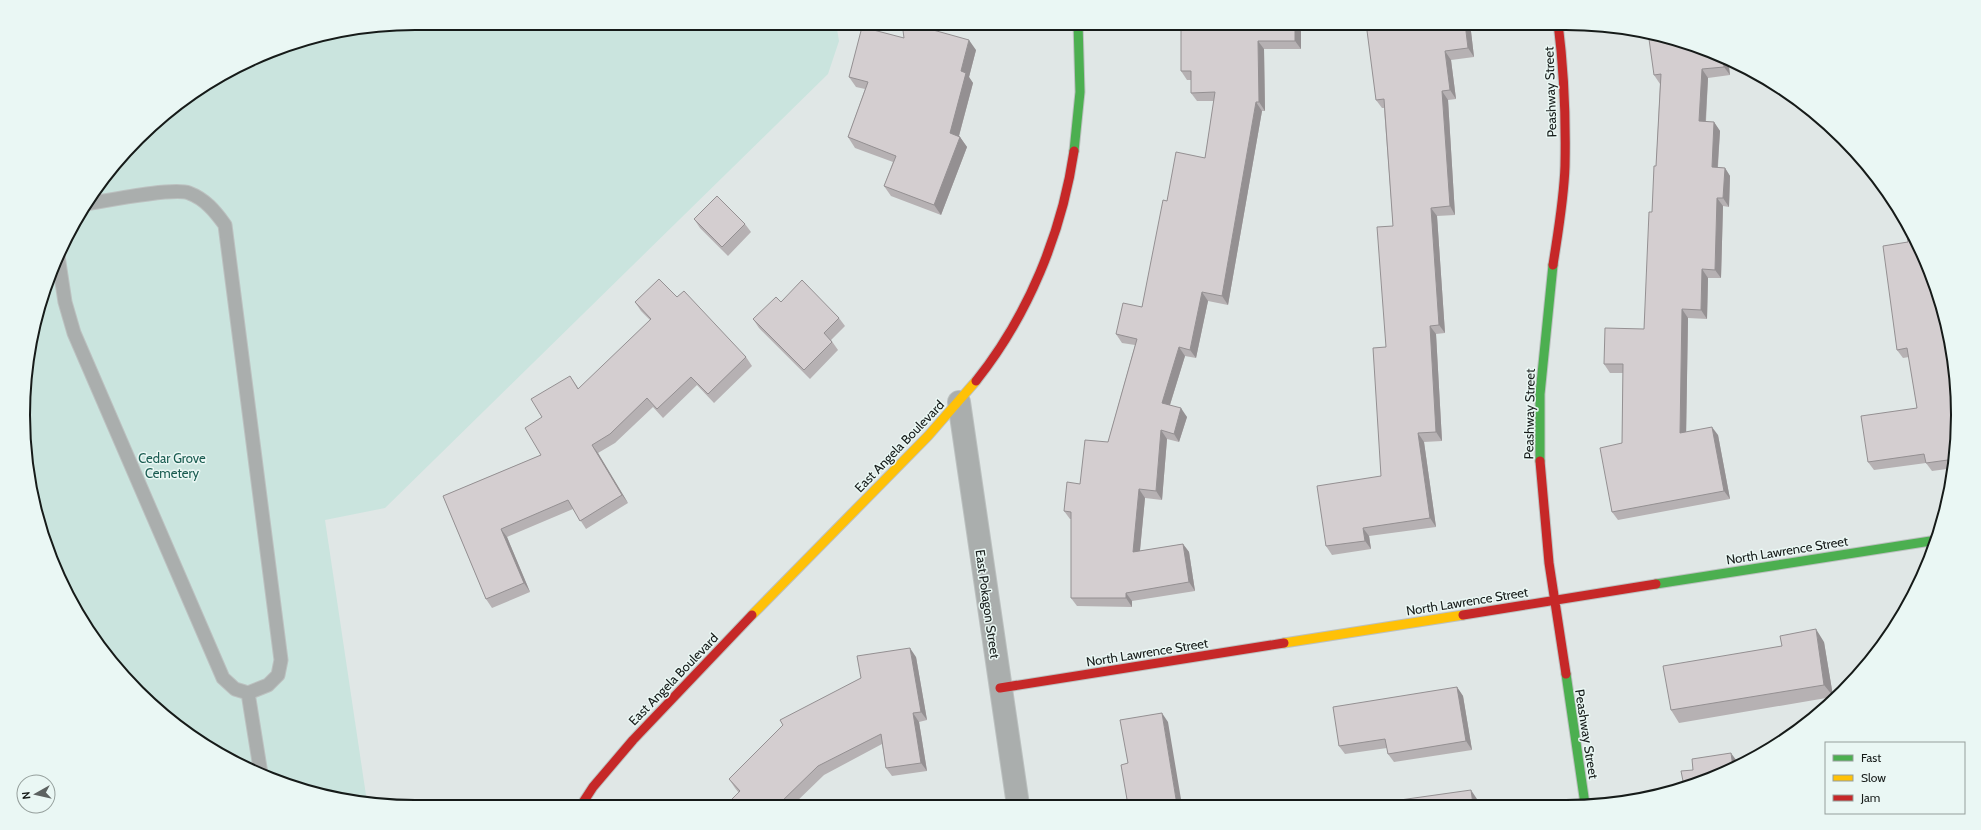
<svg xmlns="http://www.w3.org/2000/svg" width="1981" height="830" font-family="Cabin,sans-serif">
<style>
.green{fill:#cae4de}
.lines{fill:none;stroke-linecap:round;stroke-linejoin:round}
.lane-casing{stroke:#bcc1c0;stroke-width:15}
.street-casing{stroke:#bcc1c0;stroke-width:24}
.fast-casing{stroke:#bcc1c0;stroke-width:11}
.slow-casing{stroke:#bcc1c0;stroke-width:11}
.jam-casing{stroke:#bcc1c0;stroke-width:11}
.lane{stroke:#aaaead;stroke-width:13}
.street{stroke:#aaaead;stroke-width:22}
.fast{stroke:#4caf50;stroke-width:9}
.slow{stroke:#ffc107;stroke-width:9}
.jam{stroke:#c62828;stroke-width:9}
.wall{fill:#b6b1b3}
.shaded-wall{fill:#949092}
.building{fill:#d4ced0;stroke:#949092}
.labels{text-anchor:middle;stroke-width:3;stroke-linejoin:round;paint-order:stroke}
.street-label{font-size:13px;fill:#161b19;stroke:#eaf7f4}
.park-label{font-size:13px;fill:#1a5c51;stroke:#eaf7f4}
.rim{fill:none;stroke:#161b19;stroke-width:2}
</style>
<rect width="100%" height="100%" fill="#e0e7e6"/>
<path class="green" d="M 415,23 L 836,23 L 839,41 L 828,74 L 385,508 L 325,520 L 367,802 L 339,800 L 289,786 L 219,755 L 176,726 L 120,673 L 76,611 L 44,541 L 30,491 L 23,415 L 30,339 L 53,265 L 76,219 L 120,157 L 157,120 L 219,75 L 289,44 L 339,30 Z"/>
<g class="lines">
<g class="lane-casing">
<path id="lane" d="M 58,256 L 65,302 L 74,333 L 223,678 L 235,689 L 248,693 L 268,685 L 278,675 L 281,660 L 225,225 C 215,211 205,199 189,193 C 173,187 106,201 86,204
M 248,693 L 261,774"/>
</g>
<g class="street-casing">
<path id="street" d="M 959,402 L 1018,805"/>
</g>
<g class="fast-casing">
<path id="fast" d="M 1074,151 L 1080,92 L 1078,23
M 1540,461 L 1540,394 L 1553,265
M 1656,584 L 1937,540
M 1566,674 L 1585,804"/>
</g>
<g class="slow-casing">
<path id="slow" d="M 752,615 L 928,436 L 976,381
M 1284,643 L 1463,615"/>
</g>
<g class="jam-casing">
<path id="jam" d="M 1553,265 C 1558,232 1564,199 1565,166 C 1566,118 1564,70 1558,23
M 976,381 C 1028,316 1062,233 1074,151
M 1540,461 L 1549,563 L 1566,674
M 1463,615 L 1656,584
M 1000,688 L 1284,643
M 580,807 L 593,787 L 633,740 L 752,615"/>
</g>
<use href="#lane" class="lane"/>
<use href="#street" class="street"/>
<use href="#fast" class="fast"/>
<use href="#slow" class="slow"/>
<use href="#jam" class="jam"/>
</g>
<path class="wall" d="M 1181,23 L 1301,23 L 1301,49 L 1264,49 L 1265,111 L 1262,111 L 1228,305 L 1208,301 L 1196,358 L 1185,356 L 1170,405 L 1187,417 L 1179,442 L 1167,439 L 1162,500 L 1145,498 L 1140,551 L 1183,544 L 1189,552 L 1195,591 L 1132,601 L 1132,607 L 1077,606 L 1071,598 L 1071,519 L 1070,519 L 1064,511 L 1080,484 L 1108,442 L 1135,345 L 1122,343 L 1116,334 L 1142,307 L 1167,201 L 1205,158 L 1214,101 L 1197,101 L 1191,93 L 1191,80 L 1187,80 L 1181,71 Z
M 1470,23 L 1474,57 L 1451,60 L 1456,99 L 1448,100 L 1455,215 L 1437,216 L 1445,333 L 1436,334 L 1442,441 L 1424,442 L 1436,527 L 1369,536 L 1371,549 L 1332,555 L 1326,546 L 1381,476 L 1386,347 L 1393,226 L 1384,108 L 1382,108 L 1376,100 Z
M 904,38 L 976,50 L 969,77 L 973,83 L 959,136 L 960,137 L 967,147 L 941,215 L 891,196 L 884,186 L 893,162 L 855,148 L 848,137 L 865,89 L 856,87 L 849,77 Z
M 1692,44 L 1728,60 L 1730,75 L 1708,78 L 1706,122 L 1714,122 L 1720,131 L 1718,167 L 1725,168 L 1730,176 L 1729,207 L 1723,206 L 1721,278 L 1708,278 L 1707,319 L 1688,318 L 1686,432 L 1718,435 L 1730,499 L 1618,520 L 1612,512 L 1622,443 L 1623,373 L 1610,373 L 1604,364 L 1644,329 L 1652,212 L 1656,166 L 1660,84 L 1654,75 Z
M 694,219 L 745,224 L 751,232 L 728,256 L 700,228 Z
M 1908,242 L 1957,390 L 1955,466 L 1954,468 L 1932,471 L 1926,463 L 1874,470 L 1868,462 L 1917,408 L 1909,357 L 1903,358 L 1897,350 Z
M 677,297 L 746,357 L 752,366 L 714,403 L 697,385 L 663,418 L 653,407 L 615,443 L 598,453 L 628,503 L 586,529 L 573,509 L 507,537 L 530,592 L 492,608 L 486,599 L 443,496 L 541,455 L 542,417 L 570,376 L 579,389 L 650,320 L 641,311 L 635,302 Z
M 781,302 L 839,318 L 845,326 L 831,340 L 838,350 L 810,379 L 759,328 L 753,319 Z
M 1824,642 L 1833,696 L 1832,697 L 1679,723 L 1671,710 Z
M 916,657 L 927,720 L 919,722 L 927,771 L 892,776 L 886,768 L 882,744 L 824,775 L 792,806 L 725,806 L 739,793 L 735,788 L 729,779 L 861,678 Z
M 1457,687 L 1463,696 L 1472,750 L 1394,762 L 1388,754 L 1387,748 L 1345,754 L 1339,746 Z"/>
<path class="shaded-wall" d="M 1295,23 L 1301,23 L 1301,49 L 1295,41 Z
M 1465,23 L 1470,23 L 1474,57 L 1468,48 Z
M 969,40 L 976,50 L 969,77 L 973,83 L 957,143 L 950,133 L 961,71 Z
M 1258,41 L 1264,49 L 1265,111 L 1259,102 Z
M 1445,51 L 1451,60 L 1456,99 L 1450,90 Z
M 1723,58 L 1728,60 L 1730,75 L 1724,67 Z
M 1702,69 L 1708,78 L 1705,130 L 1699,121 Z
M 1442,91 L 1448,100 L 1455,215 L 1450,206 Z
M 1256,102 L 1262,111 L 1228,305 L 1222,296 Z
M 1714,122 L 1720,131 L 1717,175 L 1712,167 Z
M 960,137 L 967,147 L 941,215 L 934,205 Z
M 1725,168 L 1730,176 L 1729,207 L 1723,198 Z
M 1717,198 L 1723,206 L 1721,278 L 1715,270 Z
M 1431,208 L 1437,216 L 1445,333 L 1439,325 Z
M 1702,269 L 1708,278 L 1707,319 L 1701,310 Z
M 1202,292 L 1208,301 L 1196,358 L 1190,350 Z
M 1682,309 L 1688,318 L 1686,441 L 1680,433 Z
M 1430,326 L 1436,334 L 1442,441 L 1436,432 Z
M 1179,347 L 1185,356 L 1168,411 L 1162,403 Z
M 1181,408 L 1187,417 L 1179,442 L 1174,434 Z
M 1712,427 L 1718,435 L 1730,499 L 1724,491 Z
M 1161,430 L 1167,439 L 1162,500 L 1156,491 Z
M 1418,433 L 1424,442 L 1436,527 L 1430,518 Z
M 592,445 L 598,453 L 628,503 L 622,495 Z
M 1139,489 L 1145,498 L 1139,560 L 1133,552 Z
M 1363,528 L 1369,536 L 1371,549 L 1365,541 Z
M 501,529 L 507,537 L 530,592 L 524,583 Z
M 1183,544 L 1189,552 L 1195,591 L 1189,582 Z
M 1126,593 L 1132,601 L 1132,607 L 1126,598 Z
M 1816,629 L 1824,642 L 1833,696 L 1824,685 Z
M 910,648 L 916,657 L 927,720 L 921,712 Z
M 1457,687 L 1463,696 L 1472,750 L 1466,741 Z
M 913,713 L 919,722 L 927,771 L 921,763 Z
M 1162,713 L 1168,722 L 1182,805 L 1177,805 Z
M 1731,753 L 1739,764 L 1733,767 Z
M 1471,790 L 1477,799 L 1478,804 L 1473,804 Z"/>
<path class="building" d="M 902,23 L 908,23 L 969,40 L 961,71 L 966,73 L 950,133 L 960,137 L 934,205 L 884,186 L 896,156 L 848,137 L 868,82 L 849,77 L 862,27 L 904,38 Z
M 1181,23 L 1295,23 L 1295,41 L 1258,41 L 1259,102 L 1256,102 L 1222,296 L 1202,292 L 1190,350 L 1179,347 L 1162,403 L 1181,408 L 1174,434 L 1161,430 L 1156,491 L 1139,489 L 1133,552 L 1183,544 L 1189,582 L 1126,593 L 1126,598 L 1071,598 L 1071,512 L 1064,511 L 1067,482 L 1080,484 L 1085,440 L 1108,442 L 1137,339 L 1116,334 L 1123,303 L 1142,307 L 1163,200 L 1167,201 L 1176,152 L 1205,158 L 1215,92 L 1191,93 L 1191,71 L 1181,71 Z
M 1366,23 L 1465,23 L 1468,48 L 1445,51 L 1450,90 L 1442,91 L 1450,206 L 1431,208 L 1439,325 L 1430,326 L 1436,432 L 1418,433 L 1430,518 L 1363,528 L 1365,541 L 1326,546 L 1317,486 L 1381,476 L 1373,348 L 1386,347 L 1377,227 L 1393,226 L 1384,99 L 1376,100 Z
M 1648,32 L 1692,44 L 1723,58 L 1724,67 L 1702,69 L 1699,121 L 1714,122 L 1712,167 L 1725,168 L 1723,198 L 1717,198 L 1715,270 L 1702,269 L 1701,310 L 1682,309 L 1680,433 L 1712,427 L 1724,491 L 1612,512 L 1600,448 L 1622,443 L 1623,364 L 1604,364 L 1605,328 L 1644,329 L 1649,212 L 1652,212 L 1654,166 L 1656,166 L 1661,74 L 1654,75 Z
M 717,196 L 745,224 L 722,247 L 694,219 Z
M 1905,222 L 1918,242 L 1945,314 L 1957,390 L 1955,459 L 1926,463 L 1924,454 L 1868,462 L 1861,416 L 1917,408 L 1907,348 L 1897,350 L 1883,246 L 1908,242 Z
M 659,279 L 677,297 L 684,291 L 746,357 L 708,394 L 691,377 L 657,409 L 647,398 L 610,434 L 592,445 L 622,495 L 580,521 L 568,500 L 501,529 L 524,583 L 486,599 L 443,496 L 541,455 L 525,428 L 542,417 L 531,399 L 570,376 L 578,389 L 651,319 L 635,302 Z
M 802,280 L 839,318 L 824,333 L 832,342 L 804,370 L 753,319 L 776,297 L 781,302 Z
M 1816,629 L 1824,685 L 1671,710 L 1663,666 L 1782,646 L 1780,636 Z
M 910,648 L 921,712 L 913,713 L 921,763 L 886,768 L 881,734 L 818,766 L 777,806 L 725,806 L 740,791 L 729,779 L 783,725 L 780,720 L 861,678 L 857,656 Z
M 1457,687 L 1466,741 L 1388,754 L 1385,739 L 1339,746 L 1333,707 Z
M 1162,713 L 1177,805 L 1128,805 L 1121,765 L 1128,763 L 1120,720 Z
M 1731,753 L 1733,767 L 1716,777 L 1684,786 L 1681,771 L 1693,770 L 1692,759 Z
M 1471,790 L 1473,804 L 1400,804 L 1400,800 Z"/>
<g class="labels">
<g class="street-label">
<text transform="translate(1550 92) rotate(-92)" y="5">Peashway Street</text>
<text transform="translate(1529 414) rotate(-89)" y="5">Peashway Street</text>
<text transform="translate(899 446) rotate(-46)" y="5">East Angela Boulevard</text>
<text transform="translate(1787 550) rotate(-9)" y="5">North Lawrence Street</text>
<text transform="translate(1467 601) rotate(-9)" y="5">North Lawrence Street</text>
<text transform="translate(988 604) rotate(82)" y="5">East Pokagon Street</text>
<text transform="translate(1147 652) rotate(-9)" y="5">North Lawrence Street</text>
<text transform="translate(673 679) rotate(-46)" y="5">East Angela Boulevard</text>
<text transform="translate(1587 734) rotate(81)" y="5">Peashway Street</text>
</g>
<g class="park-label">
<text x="172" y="463">Cedar Grove<tspan x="172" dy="15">Cemetery</tspan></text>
</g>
</g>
<path d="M0 0H1981V830H0ZM415 30H1566A385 385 0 0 1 1951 415V415A385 385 0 0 1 1566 800H415A385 385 0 0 1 30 415V415A385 385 0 0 1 415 30Z" fill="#eaf7f4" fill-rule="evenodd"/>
<path class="rim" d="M415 30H1566A385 385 0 0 1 1951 415V415A385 385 0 0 1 1566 800H415A385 385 0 0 1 30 415V415A385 385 0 0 1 415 30Z"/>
<rect x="1825" y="742" width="140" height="72" fill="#eaf7f4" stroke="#959f9c"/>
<rect x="1833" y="755" width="20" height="6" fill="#4caf50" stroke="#959f9c"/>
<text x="1861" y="762" font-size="12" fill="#161b19">Fast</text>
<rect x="1833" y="775" width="20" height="6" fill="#ffc107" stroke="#959f9c"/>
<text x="1861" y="782" font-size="12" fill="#161b19">Slow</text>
<rect x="1833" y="795" width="20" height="6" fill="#c62828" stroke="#959f9c"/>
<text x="1861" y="802" font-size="12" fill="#161b19">Jam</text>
<g transform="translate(36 794) rotate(262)"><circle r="19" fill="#eaf7f4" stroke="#959f9c"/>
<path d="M0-3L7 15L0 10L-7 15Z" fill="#5d6261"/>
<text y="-6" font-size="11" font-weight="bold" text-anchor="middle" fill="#161b19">N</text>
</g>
</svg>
